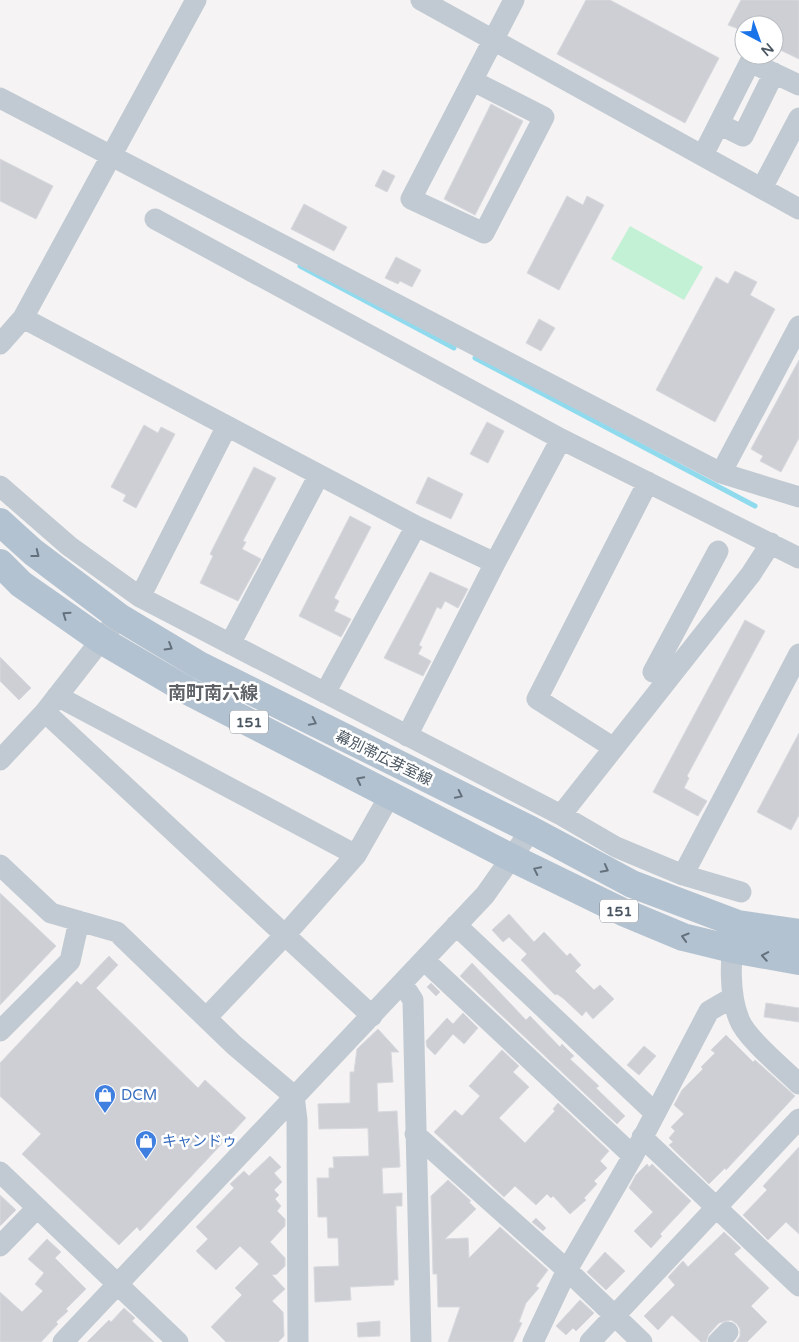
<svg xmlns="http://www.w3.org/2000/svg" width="799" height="1342" font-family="'Varela Round','Noto Sans JP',sans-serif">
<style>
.grass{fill:#c3f1d5}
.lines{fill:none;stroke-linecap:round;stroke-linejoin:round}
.stream{stroke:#90daee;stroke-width:5}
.building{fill:#cdcfd5;stroke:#d7d9de}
.minor{stroke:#c1cad2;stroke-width:21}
.major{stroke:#b3c2d1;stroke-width:28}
.oneway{stroke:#64717d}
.labels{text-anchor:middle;stroke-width:5;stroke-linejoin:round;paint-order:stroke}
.shield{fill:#fff;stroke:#808990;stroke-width:1}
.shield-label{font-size:14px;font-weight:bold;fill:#4a5661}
.street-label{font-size:15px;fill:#4a5661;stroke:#fff}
.shop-label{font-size:15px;fill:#366cbe;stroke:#fff;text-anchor:start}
.quarter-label{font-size:18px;font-weight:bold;fill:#5f6368;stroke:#fff}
</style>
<rect width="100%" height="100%" fill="#f5f3f3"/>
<path class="grass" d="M 630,226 L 703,267 L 684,300 L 611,259 Z"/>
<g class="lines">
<path class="stream" d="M 300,266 L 454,348
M 475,358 L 755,506"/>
</g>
<path class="building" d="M 586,0 L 610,0 L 719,58 L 685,123 L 557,54 Z
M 741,0 L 799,0 L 799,59 L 774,47 L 774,25 L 744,25 L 744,31 L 728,25 Z
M 491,104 L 523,121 L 475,215 L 444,199 Z
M 0,159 L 53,186 L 36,219 L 0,201 Z
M 383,170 L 395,176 L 387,192 L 375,186 Z
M 567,196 L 583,205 L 587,196 L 604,205 L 559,290 L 527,273 Z
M 304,204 L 347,227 L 334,251 L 291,229 Z
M 396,257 L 421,270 L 412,287 L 400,281 L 398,284 L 385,278 Z
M 735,271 L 757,282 L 750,295 L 775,309 L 715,422 L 656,390 L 716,277 L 728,284 Z
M 539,319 L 555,328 L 541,351 L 526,343 Z
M 799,360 L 799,438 L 781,472 L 760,461 L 763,456 L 751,449 Z
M 487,422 L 504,431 L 488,463 L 470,454 Z
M 144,425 L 158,433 L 161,427 L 175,434 L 136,508 L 123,501 L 126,495 L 111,487 Z
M 254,467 L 276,478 L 243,541 L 246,542 L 242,549 L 261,559 L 238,601 L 200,583 L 213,556 L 210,554 Z
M 428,477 L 463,494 L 451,519 L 416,503 Z
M 350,516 L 371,527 L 334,598 L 339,601 L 334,611 L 351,619 L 341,637 L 299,616 Z
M 430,572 L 468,589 L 458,608 L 445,601 L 441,609 L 437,607 L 419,645 L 422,647 L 418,654 L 431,661 L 423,676 L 384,658 Z
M 745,620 L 765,631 L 687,776 L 689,778 L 684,788 L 707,801 L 698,816 L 653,792 Z
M 0,657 L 31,688 L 19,700 L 0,681 Z
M 799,733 L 799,815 L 791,830 L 757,812 Z
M 0,893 L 56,946 L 0,1005 Z
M 509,914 L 534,942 L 544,932 L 567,956 L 570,953 L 581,965 L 575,971 L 594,990 L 600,985 L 614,999 L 593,1019 L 586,1011 L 582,1016 L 564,999 L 557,994 L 555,995 L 521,960 L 527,954 L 509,937 L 503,942 L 492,930 Z
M 109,956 L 118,965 L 96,988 L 198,1088 L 205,1080 L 246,1118 L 140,1231 L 137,1227 L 119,1245 L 22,1154 L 41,1134 L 0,1096 L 0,1063 L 77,981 L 81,985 Z
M 472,963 L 526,1020 L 530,1016 L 560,1047 L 562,1044 L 574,1056 L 570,1059 L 599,1086 L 596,1088 L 625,1116 L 617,1124 L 460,976 Z
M 431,983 L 440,992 L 436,996 L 427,987 Z
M 766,1003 L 799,1008 L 799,1022 L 764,1017 Z
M 463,1013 L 478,1028 L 464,1044 L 453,1034 L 435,1055 L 427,1047 L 426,1041 L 447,1018 L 453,1024 Z
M 378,1029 L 399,1052 L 391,1052 L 393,1082 L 377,1083 L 378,1112 L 397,1111 L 400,1167 L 382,1168 L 383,1194 L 402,1193 L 402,1206 L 396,1206 L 398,1280 L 394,1280 L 394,1285 L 350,1287 L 351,1300 L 315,1302 L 314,1267 L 339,1266 L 338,1238 L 328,1238 L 327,1217 L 318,1217 L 317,1178 L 329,1178 L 329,1168 L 334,1168 L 333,1157 L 369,1156 L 368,1128 L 319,1129 L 318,1104 L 350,1103 L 350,1072 L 354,1072 L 357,1049 Z
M 726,1035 L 753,1062 L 755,1060 L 795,1096 L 726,1170 L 725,1168 L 709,1184 L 669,1145 L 673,1142 L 669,1138 L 675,1131 L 671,1127 L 684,1114 L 674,1105 L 682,1090 L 703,1069 L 701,1067 L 715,1053 L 711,1050 Z
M 644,1046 L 656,1056 L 639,1075 L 627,1065 Z
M 502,1050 L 519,1066 L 513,1072 L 529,1087 L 499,1118 L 525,1143 L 555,1111 L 553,1109 L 558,1103 L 609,1151 L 600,1161 L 607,1168 L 594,1181 L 597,1184 L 584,1198 L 586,1200 L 570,1214 L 553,1196 L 551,1198 L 547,1194 L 536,1205 L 515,1186 L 504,1197 L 434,1132 L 455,1110 L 462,1116 L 480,1096 L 469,1086 Z
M 799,1147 L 799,1234 L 786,1222 L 768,1240 L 743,1215 L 767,1190 L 763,1186 Z
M 270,1156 L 281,1167 L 274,1173 L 282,1182 L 274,1190 L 279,1195 L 275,1199 L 281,1206 L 277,1211 L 285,1219 L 285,1226 L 270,1242 L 285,1258 L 285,1266 L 277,1274 L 272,1275 L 285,1289 L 272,1301 L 283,1312 L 284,1336 L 278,1342 L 226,1342 L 211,1327 L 242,1295 L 235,1288 L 259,1264 L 240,1246 L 216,1270 L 196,1251 L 208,1239 L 196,1227 L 234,1188 L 230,1184 L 244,1171 L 249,1176 Z
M 647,1164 L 649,1167 L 652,1164 L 691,1201 L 660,1234 L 662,1236 L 651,1248 L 634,1231 L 653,1212 L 629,1188 L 636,1175 Z
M 448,1180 L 471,1201 L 469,1202 L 476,1209 L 445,1239 L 468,1238 L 469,1258 L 500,1227 L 548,1270 L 536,1286 L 539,1288 L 526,1303 L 519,1322 L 522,1323 L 513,1342 L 448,1342 L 460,1307 L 438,1307 L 437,1274 L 433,1274 L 431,1196 Z
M 0,1195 L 16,1210 L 0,1226 Z
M 536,1218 L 546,1228 L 543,1231 L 532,1222 Z
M 724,1232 L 741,1248 L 734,1254 L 769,1288 L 751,1306 L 767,1322 L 747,1342 L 736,1342 L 740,1336 L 740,1329 L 737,1324 L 731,1320 L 719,1323 L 709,1334 L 706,1342 L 701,1342 L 672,1315 L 658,1330 L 644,1316 L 675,1285 L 668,1277 L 683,1261 L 688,1267 Z
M 47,1239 L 61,1252 L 55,1258 L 86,1289 L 66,1309 L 68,1311 L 56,1322 L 58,1324 L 41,1342 L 0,1342 L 0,1292 L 22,1312 L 43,1291 L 35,1284 L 44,1273 L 28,1259 Z
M 605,1252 L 625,1271 L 606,1290 L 587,1272 Z
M 580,1300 L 594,1313 L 576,1331 L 573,1328 L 566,1335 L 556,1326 Z
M 124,1308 L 135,1318 L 132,1321 L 154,1342 L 87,1342 L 109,1320 L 111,1322 Z
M 380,1321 L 380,1336 L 358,1337 L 357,1323 Z"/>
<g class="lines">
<path class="minor" d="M 421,0 L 799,209
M 473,81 L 544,117 L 484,233 L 411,199 L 514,0
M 0,98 L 721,473 L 799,497
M 719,124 L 743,136 L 774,73
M 703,155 L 750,62 L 799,85
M 762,188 L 799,118
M 155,219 L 561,439 L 799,558
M 23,318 L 416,526 L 495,563
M 0,344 L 23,318 L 196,0
M 721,473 L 799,326
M 0,486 L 69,546 L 140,597 L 561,815 L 616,847 L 683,875 L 741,892
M 140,597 L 227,426
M 230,644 L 319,475
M 653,672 L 718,551
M 325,693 L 416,526
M 57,696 L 356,855
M 45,712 L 372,1016
M 407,736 L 495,563 L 561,439
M 614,748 L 537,699 L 648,482
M 0,760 L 45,712 L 119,617
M 561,815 L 751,574 L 771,543
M 0,865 L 51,913 L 117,932 L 234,1045 L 294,1096 L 297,1120 L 298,1342
M 683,875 L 799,654
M 456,925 L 655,1113
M 735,934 C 730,959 729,994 739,1019 C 746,1038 783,1068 799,1084
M 424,960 L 633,1156
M 402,983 L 413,1000 L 421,1342
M 206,1018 L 285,935 L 356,855 L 390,795
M 0,1031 L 70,961 L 79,921
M 415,1134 L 567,1270 L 642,1342
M 642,1137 L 799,1286
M 0,1172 L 178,1342
M 0,1246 L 37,1208
M 63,1342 L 485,895 L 531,830
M 533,1342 L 567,1270 L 633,1156 L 709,1011 L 733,997
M 590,1342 L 799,1119
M 718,1342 L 728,1332"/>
<path class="major" d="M 0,522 L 33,552 L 119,617 L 199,665 L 531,830 L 632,884 L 738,924 L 799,933
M 0,563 L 21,584 L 101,640 L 188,691 L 512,858 L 623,912 L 683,937 L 732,949 L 799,961"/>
</g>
<defs><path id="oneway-chevron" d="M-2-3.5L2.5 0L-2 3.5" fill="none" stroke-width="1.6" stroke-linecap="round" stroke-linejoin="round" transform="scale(1.25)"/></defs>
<g class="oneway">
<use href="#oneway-chevron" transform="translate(36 554) rotate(38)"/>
<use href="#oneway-chevron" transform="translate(66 615) rotate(-145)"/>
<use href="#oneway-chevron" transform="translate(169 647) rotate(31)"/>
<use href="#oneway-chevron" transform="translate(313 722) rotate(26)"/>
<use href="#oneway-chevron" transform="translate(360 780) rotate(-153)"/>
<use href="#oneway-chevron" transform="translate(459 795) rotate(26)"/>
<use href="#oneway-chevron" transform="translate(605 869) rotate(28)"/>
<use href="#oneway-chevron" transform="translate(537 870) rotate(-154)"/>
<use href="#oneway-chevron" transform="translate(685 937) rotate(-163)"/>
<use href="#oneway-chevron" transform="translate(765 956) rotate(-170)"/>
</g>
<defs>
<g id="shop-pin" transform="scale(1.125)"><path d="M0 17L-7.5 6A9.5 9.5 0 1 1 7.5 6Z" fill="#3f7fe0" stroke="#fff"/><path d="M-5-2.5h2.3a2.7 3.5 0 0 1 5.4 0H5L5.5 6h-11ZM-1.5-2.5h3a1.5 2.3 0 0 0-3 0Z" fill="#fff"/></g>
</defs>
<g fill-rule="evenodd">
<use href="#shop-pin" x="105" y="1095"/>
<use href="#shop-pin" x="146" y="1141"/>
</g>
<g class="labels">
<g class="shield">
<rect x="230" y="710.5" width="38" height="23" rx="4"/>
<rect x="600" y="899.5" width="38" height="23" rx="4"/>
</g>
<g class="shield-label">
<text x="249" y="727">151</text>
<text x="619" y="916">151</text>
</g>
<g class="street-label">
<text transform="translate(384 758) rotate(26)" y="5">幕別帯広芽室線</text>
</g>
<g class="shop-label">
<text x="121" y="1100">DCM</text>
<text x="162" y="1146">キャンドゥ</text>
</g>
<g class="quarter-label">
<text x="213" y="699">南町南六線</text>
</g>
</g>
<g transform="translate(759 40) rotate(139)"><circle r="24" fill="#ffffff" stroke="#b7bbc0"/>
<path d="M0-4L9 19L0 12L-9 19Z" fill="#1a73e8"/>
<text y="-8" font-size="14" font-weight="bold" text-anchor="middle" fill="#4a5661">N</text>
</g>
</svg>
